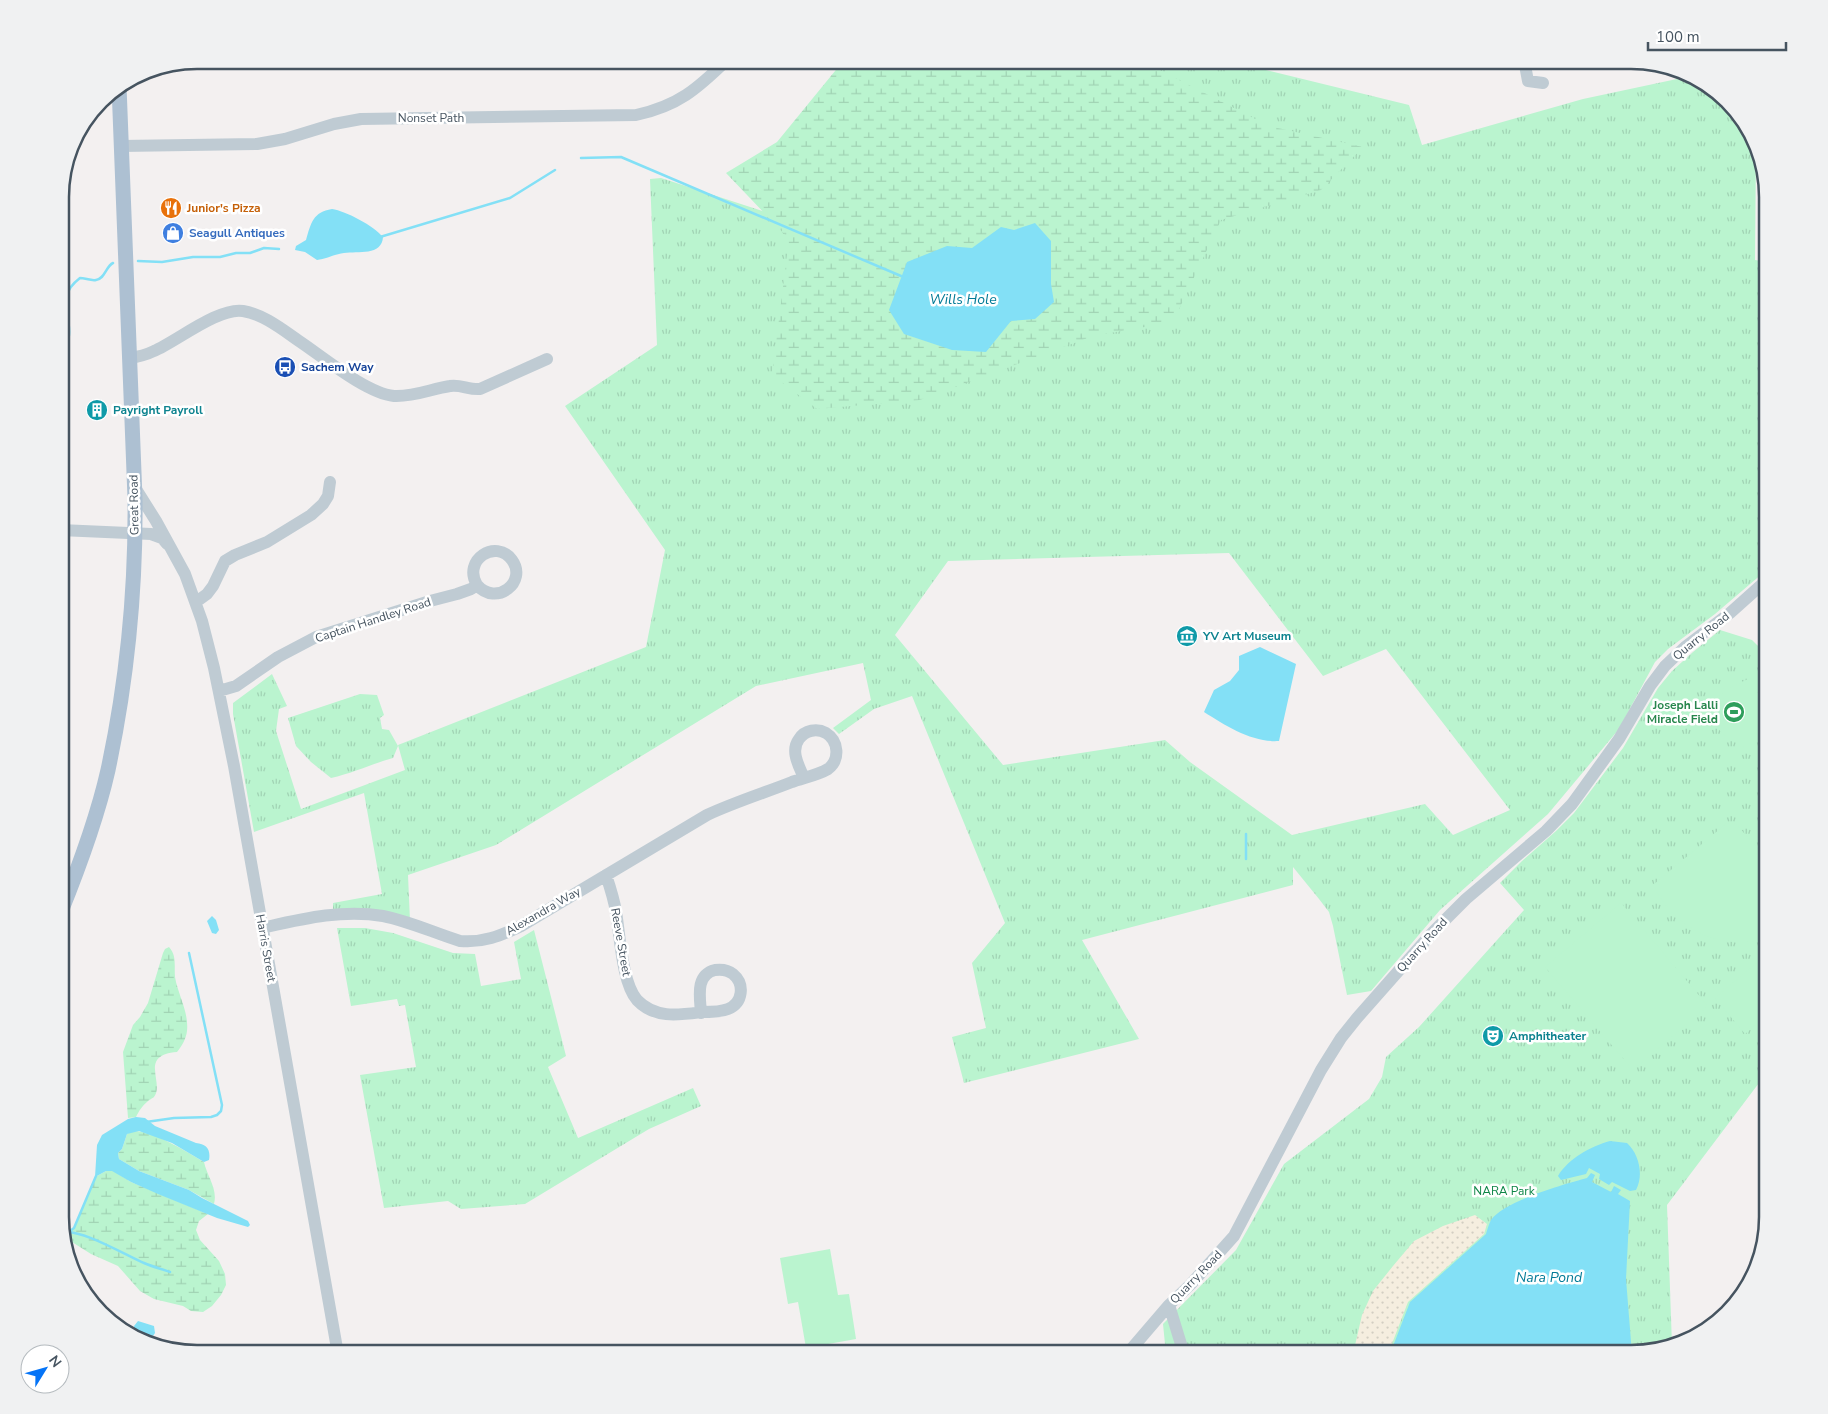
<svg xmlns="http://www.w3.org/2000/svg" width="1828" height="1414" font-family="'Nunito Sans',sans-serif">
<style>
.grass{fill:url(#grass-tufts);fill-rule:evenodd}
.wetland{fill:url(#wetland-marsh)}
.sand{fill:url(#sand-dots)}
.pitch{fill:#baf4cf}
.water{fill:#83e0f6}
.lines{fill:none;stroke-linecap:round;stroke-linejoin:round}
.stream{stroke:#83e0f6;stroke-width:2.5}
.minor{stroke:#bfcbd3;stroke-width:12}
.major{stroke:#adc0d2;stroke-width:15}
.labels{text-anchor:middle;stroke-width:5;stroke-linejoin:round;paint-order:stroke}
.street-label{font-size:12px;fill:#465460;stroke:#fff}
.food-label{font-size:12px;font-weight:bold;fill:#c56008;stroke:#fff;text-anchor:start}
.shop-label{font-size:12px;font-weight:bold;fill:#366cbe;stroke:#fff;text-anchor:start}
.transit-label{font-size:12px;font-weight:bold;fill:#164399;stroke:#fff;text-anchor:start}
.culture-label{font-size:12px;font-weight:bold;fill:#0d838f;stroke:#fff;text-anchor:start}
.leisure-label{font-size:12px;font-weight:bold;fill:#27864d;stroke:#fff;text-anchor:end}
.park-label{font-size:12px;fill:#0d8546;stroke:#fff}
.water-label{font-size:14px;font-style:italic;fill:#037b97;stroke:#fff}
.rim{fill:none;stroke:#465460;stroke-width:2.5}
</style>
<defs>
<pattern id="grass-tufts" width="24" height="20" patternUnits="userSpaceOnUse" patternTransform="scale(1.25)"><rect width="24" height="20" fill="#baf4cf"/><path d="M3 7l-1-3M5 7V3M7 7l1-3M15 17l-1-3M17 17v-4M19 17l1-3" fill="none" stroke="#a1d3b4"/></pattern>
<pattern id="wetland-marsh" width="20" height="14" patternUnits="userSpaceOnUse" patternTransform="scale(1.25)"><rect width="20" height="14" fill="#baf4cf"/><path d="M1 5h8M5 5V1M11 12h8M15 12V8" fill="none" stroke="#a1d3b4"/></pattern>
<pattern id="sand-dots" width="8" height="8" patternUnits="userSpaceOnUse" patternTransform="scale(1.25)"><rect width="8" height="8" fill="#f5eedf"/><path d="M2 2h.1M6 6h.1" fill="none" stroke="#d3cec2" stroke-width="1.8" stroke-linecap="round"/></pattern>
</defs>
<rect width="100%" height="100%" fill="#f3f0f0"/>
<path class="grass" d="M 999,60 L 1225,60 L 1409,105 L 1422,145 L 1583,99 L 1691,76 L 1715,88 L 1754,136 L 1756,145 L 1755,260 L 1768,262 L 1768,578 L 1763,573 L 1715,614 L 1668,649 L 1655,662 L 1619,729 L 1548,814 L 1440,910 L 1371,991 L 1347,995 L 1333,926 L 1329,912 L 1319,899 L 1293,867 L 1293,885 L 1082,940 L 1139,1039 L 964,1083 L 952,1037 L 986,1028 L 972,963 L 1005,923 L 912,696 L 874,709 L 839,734 L 833,728 L 871,700 L 863,663 L 756,686 L 496,845 L 408,875 L 410,921 L 333,910 L 333,903 L 382,894 L 364,793 L 254,832 L 233,714 L 233,703 L 272,674 L 287,706 L 279,709 L 276,731 L 301,809 L 405,770 L 398,745 L 646,647 L 665,550 L 565,406 L 657,345 L 650,179 L 661,178 L 888,252 ZM 1229,553 L 1323,676 L 1386,649 L 1510,810 L 1453,835 L 1425,804 L 1292,835 L 1190,762 L 1165,740 L 1003,765 L 895,635 L 948,561 Z
M 1720,630 L 1752,640 L 1768,656 L 1768,772 L 1761,788 L 1768,796 L 1768,1071 L 1667,1205 L 1672,1345 L 1632,1354 L 1166,1354 L 1163,1324 L 1236,1250 L 1284,1164 L 1369,1099 L 1382,1077 L 1386,1057 L 1419,1027 L 1524,910 L 1500,883 L 1522,861 L 1556,831 L 1574,813 L 1623,748 L 1658,688 L 1672,671 L 1693,652 Z
M 360,694 L 377,695 L 384,715 L 380,718 L 382,729 L 389,730 L 398,746 L 393,758 C 372,764 353,773 331,778 L 311,762 L 296,746 L 288,718 Z
M 337,928 L 365,928 L 393,933 L 453,953 L 475,954 L 481,986 L 521,979 L 514,942 L 534,930 L 566,1056 L 548,1067 L 578,1138 L 693,1088 L 701,1106 L 649,1129 L 525,1204 L 461,1209 L 448,1201 L 384,1208 L 360,1075 L 416,1067 L 405,1005 L 399,1006 L 397,999 L 351,1006 Z"/>
<path class="wetland" d="M 844,60 L 1140,60 L 1269,126 L 1363,147 L 1321,190 L 1221,220 L 1173,322 L 1093,336 L 920,400 L 817,409 L 772,375 L 789,239 L 726,173 L 777,142 Z
M 169,947 C 177,956 174,965 175,977 C 178,995 189,1012 187,1031 C 186,1039 182,1046 177,1052 C 138,1055 165,1083 154,1097 C 154,1097 148,1101 148,1101 C 142,1106 139,1111 136,1117 L 128,1118 L 123,1052 L 133,1025 L 140,1017 L 148,1003 L 163,953 L 165,949 Z
M 132,1131 C 150,1129 188,1152 204,1162 C 207,1176 218,1189 214,1204 L 189,1190 L 139,1171 L 119,1159 L 118,1153 L 122,1149 L 127,1134 Z
M 112,1170 L 131,1182 L 208,1214 L 199,1221 L 196,1230 L 200,1240 L 219,1261 L 225,1274 L 226,1285 L 221,1295 L 212,1306 L 203,1312 L 191,1311 L 183,1306 L 154,1299 L 140,1291 L 118,1266 L 91,1254 L 72,1242 L 62,1233 L 70,1231 L 74,1228 L 95,1177 L 106,1171 Z"/>
<path class="sand" d="M 1475,1215 L 1487,1224 L 1484,1234 L 1408,1302 L 1388,1354 L 1353,1354 L 1362,1315 L 1373,1291 L 1393,1266 L 1414,1241 L 1443,1226 Z"/>
<path class="pitch" d="M 1750,678 C 1766,701 1767,729 1745,748 L 1723,734 L 1705,714 L 1706,707 L 1727,689 Z
M 1727,823 L 1736,824 L 1768,860 L 1768,938 C 1721,953 1674,928 1653,885 Z
M 1621,903 L 1708,1006 L 1633,1070 L 1545,967 Z
M 1768,953 L 1768,1015 L 1745,1034 L 1715,998 Z
M 830,1249 L 838,1295 L 849,1294 L 856,1339 L 806,1348 L 798,1302 L 788,1304 L 780,1258 Z"/>
<path class="water" d="M 332,209 C 346,211 374,226 383,237 C 382,256 358,251 344,253 C 335,254 326,259 317,260 L 305,252 L 295,250 L 296,246 L 306,240 C 311,223 313,212 332,209 Z
M 1035,223 L 1051,241 L 1051,284 L 1054,302 L 1035,319 L 1011,321 L 986,352 L 952,350 L 904,334 L 889,310 L 907,262 L 947,246 L 972,248 L 1001,227 L 1014,230 Z
M 1260,647 L 1296,664 L 1279,741 C 1253,743 1226,726 1204,712 L 1214,690 L 1230,681 L 1239,670 L 1239,656 Z
M 212,916 L 216,920 L 219,930 L 216,934 L 212,933 L 207,921 Z
M 136,1117 L 145,1118 L 155,1126 L 196,1143 C 206,1144 211,1149 209,1160 L 204,1162 L 172,1143 L 139,1131 L 127,1134 L 122,1149 L 118,1153 L 119,1159 L 139,1171 L 189,1190 L 202,1198 L 248,1221 L 250,1225 L 248,1227 L 217,1218 L 158,1194 L 131,1182 L 112,1171 L 106,1171 L 95,1177 L 97,1145 L 102,1135 L 128,1119 Z
M 1610,1141 L 1627,1143 C 1639,1154 1644,1175 1636,1190 L 1630,1191 L 1612,1182 L 1609,1185 L 1599,1179 L 1600,1174 L 1589,1168 L 1586,1174 L 1561,1180 L 1558,1176 C 1568,1159 1591,1146 1610,1141 Z
M 1591,1173 L 1595,1175 L 1592,1182 L 1611,1192 L 1614,1186 L 1621,1190 L 1618,1194 L 1630,1201 L 1626,1279 L 1632,1354 L 1390,1354 L 1410,1302 L 1486,1234 C 1487,1230 1489,1224 1491,1220 C 1504,1201 1565,1184 1587,1178 Z
M 138,1321 L 154,1326 L 155,1333 L 153,1336 L 135,1332 L 134,1326 Z"/>
<g class="lines">
<path class="stream" d="M 581,158 L 621,157 L 901,276
M 380,237 L 510,198 L 555,170
M 138,261 L 162,262 L 193,257 L 220,257 L 236,253 L 250,253 L 264,248 L 279,249
M 60,400 C 62,385 59,369 62,354 C 63,347 68,342 69,335 C 71,313 55,297 80,278 C 85,278 91,281 96,280 C 105,279 106,266 113,263
M 1246,834 L 1246,859
M 146,1122 L 174,1118 L 211,1117 L 217,1115 L 221,1111 L 222,1105 L 189,953
M 70,1231 L 74,1228 L 96,1176
M 62,1233 C 79,1227 127,1256 144,1263 C 153,1267 162,1269 170,1272"/>
<path class="minor" d="M 1524,60 L 1528,81 L 1543,83
M 121,146 L 257,144 L 285,139 L 334,124 L 361,119 L 636,115 C 678,106 697,89 727,60
M 129,358 C 137,357 146,355 154,351 C 177,341 219,307 243,311 C 263,314 283,330 299,341 C 323,357 366,393 394,396 C 414,397 431,389 450,386 C 460,384 469,390 480,389 L 547,359
M 134,486 L 156,521 L 185,574 L 202,621 L 214,668 L 234,766 L 338,1354
M 60,530 L 151,534 L 162,538 L 167,544
M 196,602 L 207,594 L 213,586 L 225,561 L 235,555 L 267,542 L 311,515 L 323,504 L 328,496 L 330,482
M 219,691 L 236,686 L 278,657 L 316,637 L 430,601 L 457,594 L 471,589 L 477,585 C 496,607 528,582 512,560 C 496,538 462,560 477,585
M 606,875 C 610,887 614,899 616,912 C 620,935 622,983 637,1000 C 655,1019 679,1015 702,1012 C 710,1012 721,1012 728,1009 C 743,1003 745,984 733,974 C 728,970 722,969 715,970 C 695,975 700,997 701,1013
M 262,928 C 302,919 342,909 383,916 C 409,921 434,933 460,941 C 483,943 500,936 521,926 L 707,815 C 735,802 764,793 792,782 C 803,778 818,775 828,769 C 840,760 839,741 826,733 C 817,728 805,730 799,739 C 790,751 799,766 804,778
M 1169,1305 L 1184,1354
M 1127,1354 L 1169,1305 L 1191,1284 L 1234,1236 L 1321,1070 L 1341,1038 L 1357,1018 L 1432,933 L 1466,899 L 1546,831 L 1572,804 L 1619,739 L 1650,686 L 1665,666 L 1685,647 L 1730,613 L 1768,579"/>
<path class="major" d="M 60,914 C 79,867 97,819 108,770 C 127,681 136,590 135,498 L 119,86"/>
</g>
<defs>
<g id="restaurant-disc" transform="scale(1.125)"><circle r="9.5" fill="#e8710a" stroke="#fff"/><path d="M-5-6h1v4h1v-4h1v4h1v-4h1v5L-1.5 .5V6h-2V.5L-5-1ZM5-6V6H3V1.5H1.5Q1.5-4 5-6Z" fill="#fff"/></g>
<g id="shop-disc" transform="scale(1.125)"><circle r="9.5" fill="#3f7fe0" stroke="#fff"/><path d="M-5-2.5h2.3a2.7 3.5 0 0 1 5.4 0H5L5.5 6h-11ZM-1.5-2.5h3a1.5 2.3 0 0 0-3 0Z" fill="#fff"/></g>
<g id="bus-disc" transform="scale(1.125)"><circle r="9.5" fill="#1a4fb4" stroke="#fff"/><path d="M-5-6H5V4H4V6H2V4H-2V6H-4V4H-5ZM-3.5-4V0h7V-4ZM-3.5 1.2v1.5H-2V1.2ZM2 1.2v1.5H3.5V1.2Z" fill="#fff"/></g>
<g id="building-disc" transform="scale(1.125)"><circle r="9.5" fill="#0f9aa8" stroke="#fff"/><path d="M-4-6H4V6H1V3H-1V6H-4ZM-2.5-4.3h1.7v1.8h-1.7ZM.8-4.3h1.7v1.8H.8ZM-2.5-1h1.7V.8h-1.7ZM.8-1h1.7V.8H.8Z" fill="#fff"/></g>
<g id="museum-disc" transform="scale(1.125)"><circle r="9.5" fill="#0f9aa8" stroke="#fff"/><path d="M0-6L6-3V-2H-6V-3ZM-5-1h2V3h-2ZM-1-1h2V3h-2ZM3-1h2V3H3ZM-6 4H6V6H-6Z" fill="#fff"/></g>
<g id="stadium-disc" transform="scale(1.125)"><circle r="9.5" fill="#2e9e5b" stroke="#fff"/><path d="M0-5a6.5 5 0 1 0 0 10a6.5 5 0 1 0 0-10ZM-3.5-1.8h7v3.6h-7Z" fill="#fff"/></g>
<g id="theatre-disc" transform="scale(1.125)"><circle r="9.5" fill="#0f9aa8" stroke="#fff"/><path d="M-5-5.5Q0-4 5-5.5V0Q5 5 0 6Q-5 5-5 0ZM-3.3-2.5H-1v1.5H-3.3ZM1-2.5H3.3v1.5H1ZM-2.8 1Q0 5.5 2.8 1Z" fill="#fff"/></g>
</defs>
<g fill-rule="evenodd">
<use href="#restaurant-disc" x="171" y="208"/>
<use href="#shop-disc" x="173" y="233"/>
<use href="#bus-disc" x="285" y="367"/>
<use href="#building-disc" x="97" y="410"/>
<use href="#museum-disc" x="1187" y="636"/>
<use href="#stadium-disc" x="1734" y="712"/>
<use href="#theatre-disc" x="1493" y="1036"/>
</g>
<g class="labels">
<g class="street-label">
<text x="431" y="122">Nonset Path</text>
<text transform="translate(134 505) rotate(-91)" y="4">Great Road</text>
<text transform="translate(373 620) rotate(-18)" y="4">Captain Handley Road</text>
<text transform="translate(1701 636) rotate(-39)" y="4">Quarry Road</text>
<text transform="translate(543 911) rotate(-30)" y="4">Alexandra Way</text>
<text transform="translate(621 942) rotate(80)" y="4">Reeve Street</text>
<text transform="translate(1422 945) rotate(-48)" y="4">Quarry Road</text>
<text transform="translate(266 948) rotate(80)" y="4">Harris Street</text>
<text transform="translate(1196 1277) rotate(-46)" y="4">Quarry Road</text>
</g>
<g class="food-label">
<text x="187" y="212">Junior's Pizza</text>
</g>
<g class="shop-label">
<text x="189" y="237">Seagull Antiques</text>
</g>
<g class="transit-label">
<text x="301" y="371">Sachem Way</text>
</g>
<g class="culture-label">
<text x="113" y="414">Payright Payroll</text>
<text x="1203" y="640">YV Art Museum</text>
<text x="1509" y="1040">Amphitheater</text>
</g>
<g class="leisure-label">
<text x="1718" y="709">Joseph Lalli<tspan x="1718" dy="14">Miracle Field</tspan></text>
</g>
<g class="park-label">
<text x="1504" y="1195">NARA Park</text>
</g>
<g class="water-label">
<text x="963" y="304">Wills Hole</text>
<text x="1549" y="1282">Nara Pond</text>
</g>
</g>
<path d="M0 0H1828V1414H0ZM197 69H1631A128 128 0 0 1 1759 197V1217A128 128 0 0 1 1631 1345H197A128 128 0 0 1 69 1217V197A128 128 0 0 1 197 69Z" fill="#f0f1f2" fill-rule="evenodd"/>
<path class="rim" d="M197 69H1631A128 128 0 0 1 1759 197V1217A128 128 0 0 1 1631 1345H197A128 128 0 0 1 69 1217V197A128 128 0 0 1 197 69Z"/>
<g transform="translate(45 1369) rotate(53)"><circle r="24" fill="#ffffff" stroke="#b5bbbf"/>
<path d="M0-4L9 19L0 12L-9 19Z" fill="#0574f7"/>
<text y="-8" font-size="14" font-weight="bold" text-anchor="middle" fill="#465460">N</text>
</g>
<path d="M1648 42v8h138v-8" fill="none" stroke="#465460" stroke-width="2.5"/>
<text x="1656" y="42" font-size="15" fill="#465460" stroke="#ffffff" stroke-width="4" paint-order="stroke">100 m</text>
</svg>
